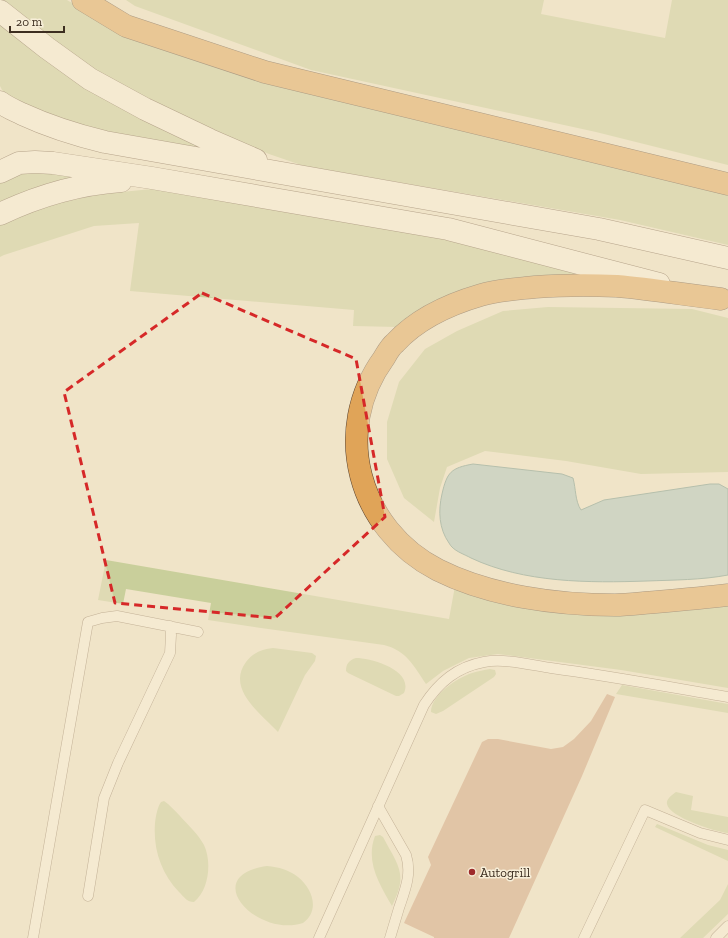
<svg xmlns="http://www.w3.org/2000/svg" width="728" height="938" font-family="'Zilla Slab',serif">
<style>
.green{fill:#c9cf9b}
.water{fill:#a9c4bc;stroke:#6f938a}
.building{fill:#cf9f7d}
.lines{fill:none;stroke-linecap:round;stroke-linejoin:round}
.service-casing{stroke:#8d765c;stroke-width:11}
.secondary-casing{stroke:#6f573f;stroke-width:23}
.motorway-casing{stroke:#5b4430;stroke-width:23}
.service{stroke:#faf1dc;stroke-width:10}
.secondary{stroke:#faf1dc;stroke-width:22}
.motorway{stroke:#e0a458;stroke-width:22}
.marked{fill:none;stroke:#d62828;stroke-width:3;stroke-dasharray:8 5;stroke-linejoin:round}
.poi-dot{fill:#9e2a2b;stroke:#f7eed8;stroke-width:1.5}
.labels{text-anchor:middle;stroke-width:3;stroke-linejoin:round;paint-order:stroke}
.poi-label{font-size:13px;fill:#3d2e20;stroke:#f7eed8;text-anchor:start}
</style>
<rect width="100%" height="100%" fill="#f0e4c8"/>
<path class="green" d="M 4,0 L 67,0 L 122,33 L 728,192 L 728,245 L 620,220 L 304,166 L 269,154 L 214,131 L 150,99 L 95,70 L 53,39 Z
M 126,0 L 544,0 L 541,14 L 665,38 L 672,0 L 728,0 L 728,165 L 596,132 L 311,70 L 135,6 Z
M 0,23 L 236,156 L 159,143 L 77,125 L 10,98 L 2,90 L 0,86 Z
M 21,169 L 94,176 L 0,207 L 0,179 Z
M 152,189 L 298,213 L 445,238 L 588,272 L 397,327 L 353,326 L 354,310 L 130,291 L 139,223 L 94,226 L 4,255 L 0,257 L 0,223 L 59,203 L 101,194 Z
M 548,307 L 692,309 L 728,318 L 728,472 L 641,474 L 566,461 L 485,451 L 447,467 L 440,488 L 434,522 L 404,498 L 387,459 L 387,422 L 399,382 L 425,349 L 457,331 L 503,311 Z
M 106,560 L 449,619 L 455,586 L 728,605 L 728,688 L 621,670 L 498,654 L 469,658 L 443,671 L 426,684 C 413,665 407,651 384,645 L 261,628 L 208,620 L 211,603 L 126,589 L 123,604 L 98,600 Z
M 273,648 L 312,653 L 316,656 L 315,661 L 305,675 L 278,732 C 261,714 226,689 246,662 C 253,653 262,649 273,648 Z
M 356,658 C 371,658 414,670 404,693 L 399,696 L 396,696 L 348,673 L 346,671 C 346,664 349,660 356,658 Z
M 490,669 L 495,670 L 496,674 L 494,677 L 443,711 L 436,714 L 431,712 C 431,695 457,678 472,673 C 478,671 484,670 490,669 Z
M 622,685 L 728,704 L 728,713 L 616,694 Z
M 676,792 L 693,796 L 691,810 L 728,817 L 728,833 C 716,832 669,817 667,804 C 666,799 672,795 676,792 Z
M 164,801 C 170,805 175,811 180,816 C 188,825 198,834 204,845 C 212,862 209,890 194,902 C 187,902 184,897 179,892 C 161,873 153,849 155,823 C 156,816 157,808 161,802 Z
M 657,824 L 708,845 L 728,850 L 728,861 L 655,827 Z
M 380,835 L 383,837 C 399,867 408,874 392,906 C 380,885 365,862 375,836 Z
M 267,866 C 279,867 289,870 298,877 C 313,889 320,911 303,923 C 257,938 198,876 267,866 Z
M 728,884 L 728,914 L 703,938 L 680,938 L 720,900 Z"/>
<path class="water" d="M 473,464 L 562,474 L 573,478 C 576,489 575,501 581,510 L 604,500 L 710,484 L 719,484 L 728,489 L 728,575 C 702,580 673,580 647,581 C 589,583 524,583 471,558 C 464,554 453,551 449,543 C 439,529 438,511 442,494 C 447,472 451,468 473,464 Z"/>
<path class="building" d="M 607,694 L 615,697 L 582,776 L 509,938 L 434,938 L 434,937 L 404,923 L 431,865 L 428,857 L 482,742 L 488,739 L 498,739 L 551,749 L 563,747 L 574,739 L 591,721 Z"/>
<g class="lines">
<g class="service-casing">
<path id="service" d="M 378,806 L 406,855 C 412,874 405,890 399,908 C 396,918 393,928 390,938
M 88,896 L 104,798 L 118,763 L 170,653 L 171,635 L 170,626
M 33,938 L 88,622 L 102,618 L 117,616 L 198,632
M 319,938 L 424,705 C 439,682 457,667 484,662 C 504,658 531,665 551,668 C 610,676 669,687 728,697
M 584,938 L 645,810 L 700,833 L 728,840
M 716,938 L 728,926"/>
</g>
<g class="secondary-casing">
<path id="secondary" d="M 0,11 L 47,48 L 90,79 L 145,109 L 210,140 L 256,160
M 0,102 C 6,107 14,110 22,114 C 48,126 76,135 105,142 L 599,229 L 728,258
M 0,172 L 19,163 L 35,162 L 53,163 L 152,178 L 448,229 L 659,284
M 0,214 C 38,196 79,184 121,181"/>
</g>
<g class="motorway-casing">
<path id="motorway" d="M 83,0 L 126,26 L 265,72 L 728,184
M 721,299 C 686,295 652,289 617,286 C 590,285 562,285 535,287 C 517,289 498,290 481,295 C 450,304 417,319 395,343 C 390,347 387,353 384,358 C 331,431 358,529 438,570 C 490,596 557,605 615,605 C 628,605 642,603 656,602 C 680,600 704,598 728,595"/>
</g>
<use href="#service" class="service"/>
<use href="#secondary" class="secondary"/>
<use href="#motorway" class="motorway"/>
</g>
<path d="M0 0H728V938H0ZM 202,293 L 356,359 L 385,517 L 275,618 L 115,603 L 64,392 Z" fill="#f0e4c8" fill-opacity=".55" fill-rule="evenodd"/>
<path class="marked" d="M 202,293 L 356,359 L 385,517 L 275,618 L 115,603 L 64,392 Z"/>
<circle class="poi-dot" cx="472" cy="872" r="4"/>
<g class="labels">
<g class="poi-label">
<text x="480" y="877">Autogrill</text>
</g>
</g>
<path d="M10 26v6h54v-6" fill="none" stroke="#3d2e20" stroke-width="2"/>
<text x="16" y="26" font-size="12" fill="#3d2e20" stroke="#f7eed8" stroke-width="3" paint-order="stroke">20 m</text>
</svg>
